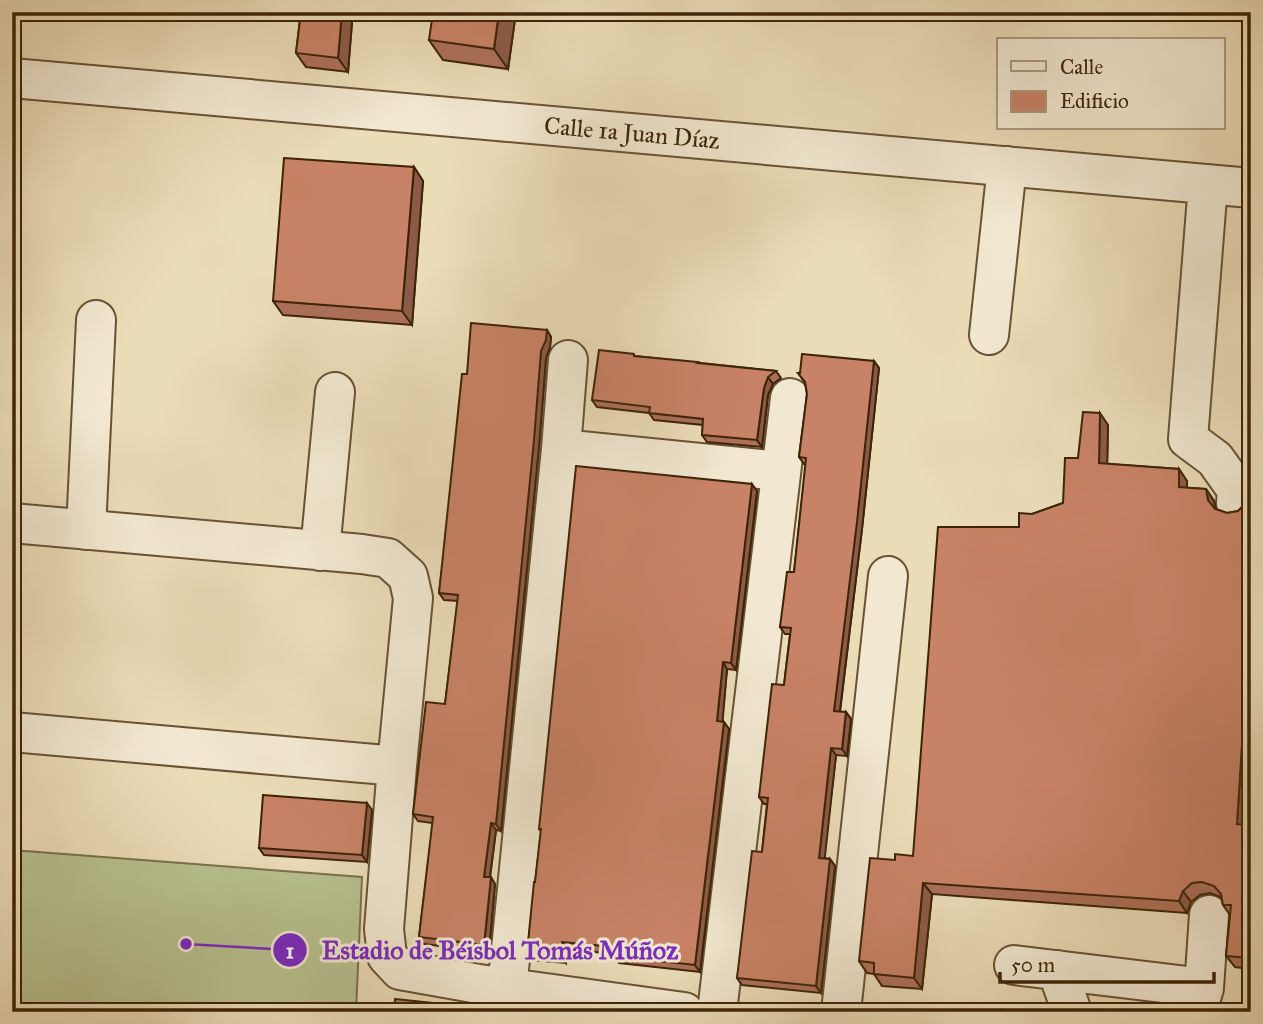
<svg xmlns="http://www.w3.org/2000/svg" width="1263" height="1024" font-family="'IM FELL Great Primer',serif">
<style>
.pitch{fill:#b7c08f;stroke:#7a724b;stroke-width:2}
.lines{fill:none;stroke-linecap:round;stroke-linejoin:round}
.minor-casing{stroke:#685233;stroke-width:42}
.minor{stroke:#f2e8d1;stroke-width:38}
.wall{fill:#ac7059;stroke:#3d2407;stroke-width:2}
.shaded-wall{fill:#8c5b48;stroke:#3d2407;stroke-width:2}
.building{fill:#c88267;stroke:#3d2407;stroke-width:2}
.labels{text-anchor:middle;stroke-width:6;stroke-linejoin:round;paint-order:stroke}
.street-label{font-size:24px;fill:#3d2407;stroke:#f2e8d1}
.leader{fill:none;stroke:#7b2cbf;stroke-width:2.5}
.callout-dot{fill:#7b2cbf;stroke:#f2e8d1;stroke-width:2.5}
.mark-label{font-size:21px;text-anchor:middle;font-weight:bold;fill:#fff}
.callout-label{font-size:26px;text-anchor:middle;font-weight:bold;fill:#7b2cbf;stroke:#f2e8d1;stroke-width:6;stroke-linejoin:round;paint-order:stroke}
</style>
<rect width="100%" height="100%" fill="#ebdcb8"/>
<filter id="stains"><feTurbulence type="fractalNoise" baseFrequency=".00286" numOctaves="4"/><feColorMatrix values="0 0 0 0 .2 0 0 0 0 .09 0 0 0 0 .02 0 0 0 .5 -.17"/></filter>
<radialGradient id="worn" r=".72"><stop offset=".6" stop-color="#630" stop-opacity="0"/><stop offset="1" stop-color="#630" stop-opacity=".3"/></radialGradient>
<path class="pitch" d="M 12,850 L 362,877 L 356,1012 L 12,1012 Z"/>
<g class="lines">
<g class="minor-casing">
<path id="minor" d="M 12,78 L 1251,188
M 1208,184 L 1188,439 L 1215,459 L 1237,490 L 1236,503
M 989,335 L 1007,166
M 561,449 L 780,471
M 12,523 L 362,554 L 388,558 L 408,576 L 413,598 L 397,766 L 384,929 L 387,956 L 400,970 L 479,984 L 684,1012
M 86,530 L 96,320
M 320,551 L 335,392
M 12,732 L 397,766
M 1014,965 L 1204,988
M 1057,970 L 1072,1012
M 507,989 L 561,449 L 568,360
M 717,1012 L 790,398
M 841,1012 L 888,576
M 1197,1012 L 1204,988 L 1209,915"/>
</g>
<use href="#minor" class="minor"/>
</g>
<path class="wall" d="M 301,12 L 344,12 L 352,22 L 348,72 L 306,67 L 296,53 Z
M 516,12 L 508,69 L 443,60 L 429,40 Z
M 414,167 L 423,181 L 412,325 L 283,315 L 273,301 Z
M 547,330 L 551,337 L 550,347 L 546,358 L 539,447 L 501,831 L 496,830 L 490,877 L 495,884 L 489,952 L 424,944 L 419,937 L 433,823 L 418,821 L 413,814 L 445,704 L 458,601 L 444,600 L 439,593 L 467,374 Z
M 635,356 L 776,371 L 781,378 L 773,384 L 768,395 L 762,447 L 707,442 L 702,435 L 703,425 L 654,420 L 649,413 L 597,407 L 592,400 Z
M 874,361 L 879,368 L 862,529 L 840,712 L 846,712 L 851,719 L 847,756 L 836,755 L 824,858 L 830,859 L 835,866 L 821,993 L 742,985 L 737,978 L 762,852 L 767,804 L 764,804 L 759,797 L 784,685 L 790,634 L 785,634 L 780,627 L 794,572 L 806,464 L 804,464 L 799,457 L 807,394 L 805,383 L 798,373 Z
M 1108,425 L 1107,464 L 1179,469 L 1187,481 L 1187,488 L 1206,489 L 1214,501 L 1216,509 L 1227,513 L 1238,511 L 1246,503 L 1251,493 L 1251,756 L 1246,825 L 1251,825 L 1251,969 L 1235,967 L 1226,956 L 1230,915 L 1223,905 L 1221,897 L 1210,893 L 1200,895 L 1191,902 L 1187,913 L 932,894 L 922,989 L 882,986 L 874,974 L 867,973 L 859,961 L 895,860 L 913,856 L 1019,527 L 1032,514 L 1063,503 Z
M 757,491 L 736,670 L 727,669 L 722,722 L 724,722 L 729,729 L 700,972 L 619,963 L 614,956 L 614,954 L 567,949 L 566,963 L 532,960 L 527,953 L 541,831 L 539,829 Z
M 372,810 L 367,862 L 264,855 L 259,848 Z"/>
<path class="shaded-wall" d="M 342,12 L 344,12 L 352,22 L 348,72 L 338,58 Z
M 499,12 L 516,12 L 508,69 L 494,49 Z
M 414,167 L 423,181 L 412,325 L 402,311 Z
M 547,330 L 551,337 L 550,347 L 546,358 L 539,447 L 501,831 L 496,824 L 541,351 Z
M 874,361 L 879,368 L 862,529 L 839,718 L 834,711 Z
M 768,377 L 773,384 L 768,395 L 762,447 L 757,440 L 764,388 Z
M 1100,413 L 1108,425 L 1107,475 L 1099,463 Z
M 1179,469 L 1187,481 L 1187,499 L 1179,487 Z
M 752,484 L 757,491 L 736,670 L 731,663 Z
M 1206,489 L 1214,501 L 1216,512 L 1208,500 Z
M 723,662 L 727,669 L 722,728 L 717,721 Z
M 846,712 L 851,719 L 847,756 L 842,749 Z
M 724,722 L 729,729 L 700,972 L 695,965 Z
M 1242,744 L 1250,756 L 1245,836 L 1237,824 Z
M 831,748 L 836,755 L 824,865 L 819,858 Z
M 367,803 L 372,810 L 367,862 L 362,855 Z
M 491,823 L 496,830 L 489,884 L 484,877 Z
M 830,859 L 835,866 L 821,993 L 816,986 Z
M 491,877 L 495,884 L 489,952 L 484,945 Z
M 923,883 L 932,894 L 922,989 L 914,978 Z
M 1183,891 L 1191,902 L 1187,913 L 1179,901 Z
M 562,942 L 567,949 L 566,963 L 561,956 Z"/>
<path class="building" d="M 301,12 L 342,12 L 338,58 L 296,53 Z
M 433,12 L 499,12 L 494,49 L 429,40 Z
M 284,158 L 414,167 L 402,311 L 273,301 Z
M 471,323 L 547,330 L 546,340 L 541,351 L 534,440 L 496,824 L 491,823 L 484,877 L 491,877 L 484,945 L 419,937 L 433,817 L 413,814 L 426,702 L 445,704 L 458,595 L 439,593 L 462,374 L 467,374 Z
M 599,350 L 634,354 L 634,356 L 698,362 L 697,363 L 776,371 L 768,377 L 764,388 L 757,440 L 702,435 L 703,419 L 649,413 L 650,407 L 592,400 Z
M 802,354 L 874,361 L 857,522 L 834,711 L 846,712 L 842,749 L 831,748 L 819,858 L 830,859 L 816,986 L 737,978 L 752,851 L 762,852 L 768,798 L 759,797 L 772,684 L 784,685 L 791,628 L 780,627 L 787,572 L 794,572 L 806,458 L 799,457 L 807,394 L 805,382 L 798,373 L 800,373 Z
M 1083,412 L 1100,413 L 1099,463 L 1179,469 L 1179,487 L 1206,489 L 1208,500 L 1215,509 L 1227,513 L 1238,511 L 1246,503 L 1250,493 L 1251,493 L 1251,745 L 1242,744 L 1237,824 L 1251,825 L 1251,958 L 1226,956 L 1231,905 L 1223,905 L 1221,894 L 1214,886 L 1202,882 L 1192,883 L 1183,891 L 1179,901 L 923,883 L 914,978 L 874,974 L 874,963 L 859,961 L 870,858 L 895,860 L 895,854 L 913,856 L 938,527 L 1019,527 L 1019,513 L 1032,514 L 1063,503 L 1065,458 L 1078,458 Z
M 576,466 L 752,484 L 731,663 L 723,662 L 717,721 L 724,722 L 695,965 L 614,956 L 615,947 L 562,942 L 561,956 L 527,953 L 534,882 L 535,882 L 541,829 L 539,829 Z
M 263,795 L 367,803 L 362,855 L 259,848 Z
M 395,999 L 519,1012 L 394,1012 Z"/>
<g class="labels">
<g class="street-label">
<text transform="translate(632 133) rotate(5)" y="8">Calle 1a Juan Díaz</text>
</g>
</g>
<path class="leader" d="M186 944L290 950"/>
<g class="callout-dot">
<circle cx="186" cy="944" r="7"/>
<circle cx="290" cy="950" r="18"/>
</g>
<g class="mark-label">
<text x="290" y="958">1</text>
</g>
<g class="callout-label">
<text x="500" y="959">Estadio de Béisbol Tomás Múñoz</text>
</g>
<rect width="1263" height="1024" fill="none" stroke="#ebdcb8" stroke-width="42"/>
<rect x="14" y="14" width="1235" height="996" fill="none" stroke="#3d2407" stroke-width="3.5"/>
<rect x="21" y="21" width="1221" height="982" fill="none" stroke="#3d2407" stroke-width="2"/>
<rect x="997" y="38" width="228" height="91" fill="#f2e8d1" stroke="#aa9a80" stroke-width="2"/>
<rect x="1011" y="61" width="35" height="10" fill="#f2e8d1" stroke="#aa9a80" stroke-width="2"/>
<text x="1060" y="74" font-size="21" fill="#3d2407">Calle</text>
<rect x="1011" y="91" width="35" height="21" fill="#c88267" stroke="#aa9a80" stroke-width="2"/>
<text x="1060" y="108" font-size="21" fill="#3d2407">Edificio</text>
<path d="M1000 972v10h214v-10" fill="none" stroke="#3d2407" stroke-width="3.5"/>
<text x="1011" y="972" font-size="21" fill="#3d2407" stroke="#f2e8d1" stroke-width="5" paint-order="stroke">50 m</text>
<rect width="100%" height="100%" filter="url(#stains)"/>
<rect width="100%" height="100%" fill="url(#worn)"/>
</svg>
